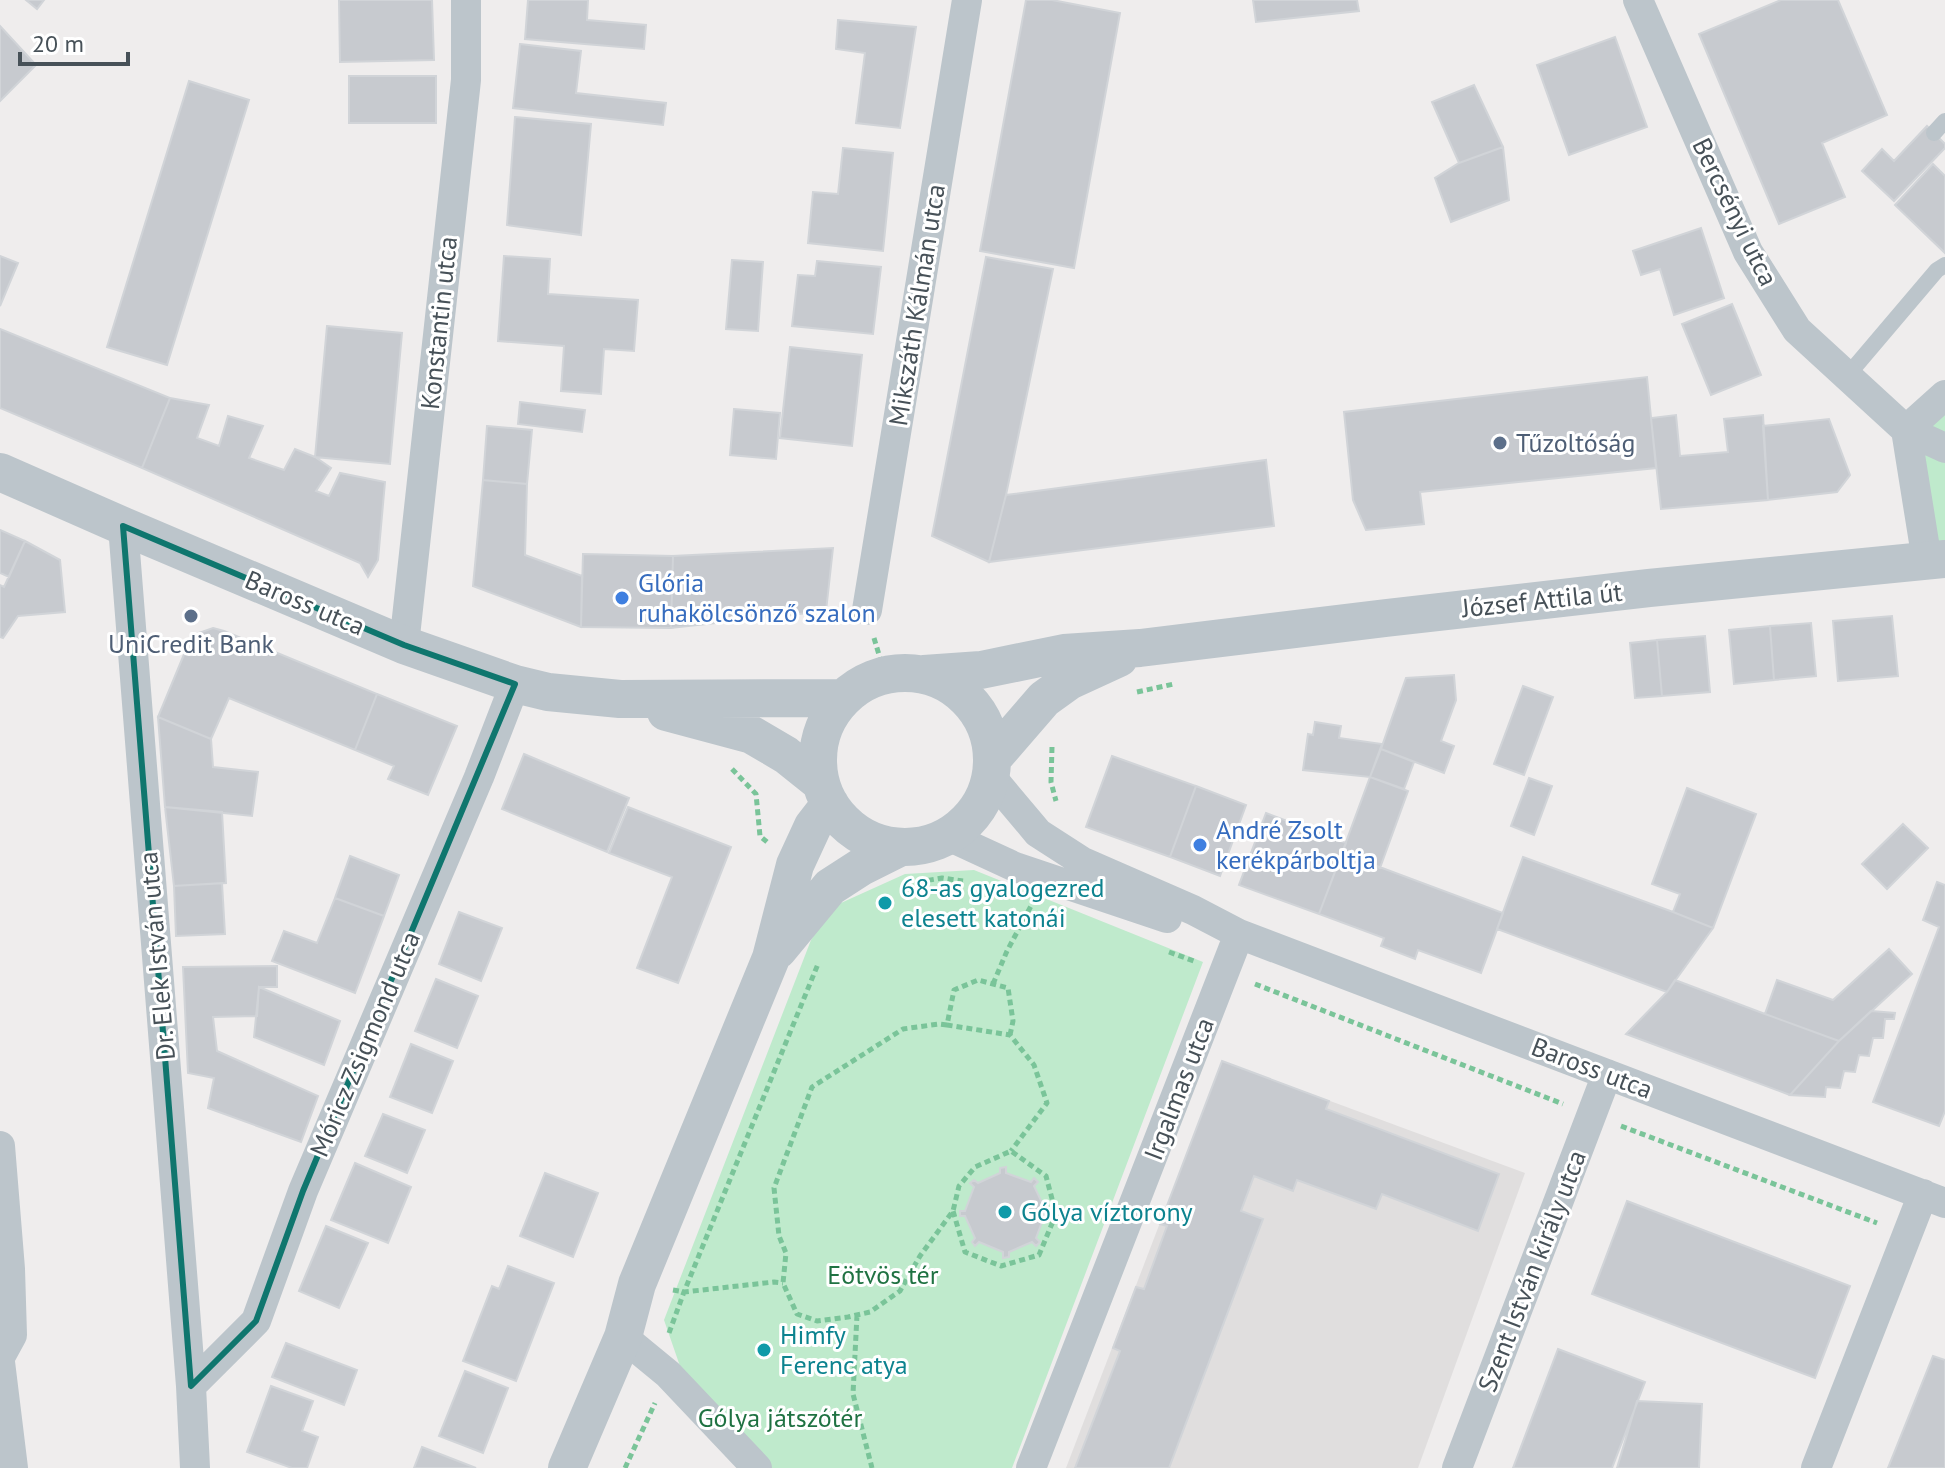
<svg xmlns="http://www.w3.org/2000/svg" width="1945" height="1468" font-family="'PT Sans',sans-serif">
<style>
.education{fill:#e0dede}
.green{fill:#bfeacc}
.building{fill:#c7cacf;stroke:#d1d4d8;stroke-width:2}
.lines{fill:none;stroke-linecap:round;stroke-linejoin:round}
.path{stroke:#7ac499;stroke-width:5;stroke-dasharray:6 4;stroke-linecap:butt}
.service{stroke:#bcc5cb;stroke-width:16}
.minor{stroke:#bcc5cb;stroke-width:30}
.tertiary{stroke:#bcc5cb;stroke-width:38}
.marked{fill:none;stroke:#0f766e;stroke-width:6;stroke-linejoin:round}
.service-dot{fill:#5c6f8a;stroke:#fff;stroke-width:3}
.shop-dot{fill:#3f7fe0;stroke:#fff;stroke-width:3}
.culture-dot{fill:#0f9aa8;stroke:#fff;stroke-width:3}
.labels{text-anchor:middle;stroke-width:6;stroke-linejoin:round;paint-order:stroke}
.street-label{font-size:26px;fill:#475158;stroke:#fff}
.service-label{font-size:26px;fill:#4e5e75;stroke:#fff;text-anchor:start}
.shop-label{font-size:26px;fill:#366cbe;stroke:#fff;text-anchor:start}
.culture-label{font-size:26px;fill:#0d838f;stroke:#fff;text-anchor:start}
.park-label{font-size:26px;fill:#1f7242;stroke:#fff}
</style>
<rect width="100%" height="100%" fill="#efeded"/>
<path class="education" d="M 1222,1061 L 1525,1173 L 1418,1468 L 1066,1468 Z"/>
<path class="green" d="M 1945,395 L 1945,559 L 1927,561 L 1906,430 Z
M 974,870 L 1203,962 L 1012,1468 L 765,1468 L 690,1395 L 664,1320 L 811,940 L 832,907 L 905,874 Z"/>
<path class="building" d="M 26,0 L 44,0 L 37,9 Z
M 339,0 L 432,0 L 434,60 L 340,62 Z
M 528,0 L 588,0 L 587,20 L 646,25 L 644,49 L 525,39 Z
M 1026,0 L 1052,0 L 1120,13 L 1074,268 L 980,251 Z
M 1253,0 L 1357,0 L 1359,11 L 1256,22 Z
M 1781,0 L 1838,0 L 1887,115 L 1822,143 L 1845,197 L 1779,224 L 1699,34 Z
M 838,20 L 916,27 L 900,128 L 856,123 L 865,53 L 836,49 Z
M 0,26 L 36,65 L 0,101 Z
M 1615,37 L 1647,127 L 1569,155 L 1537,65 Z
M 520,44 L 581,51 L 576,93 L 666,103 L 663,125 L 513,108 Z
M 349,76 L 436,76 L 436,123 L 349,123 Z
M 189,81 L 249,100 L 167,365 L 107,347 Z
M 1474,85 L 1503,147 L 1459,163 L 1432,102 Z
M 515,117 L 591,124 L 581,235 L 507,225 Z
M 1927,126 L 1945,144 L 1945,148 L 1894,201 L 1862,171 L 1882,149 L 1894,161 Z
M 1503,147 L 1509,200 L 1451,222 L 1435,178 L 1459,163 Z
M 843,148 L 893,153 L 883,251 L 808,243 L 813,192 L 838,194 Z
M 1933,164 L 1945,176 L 1945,253 L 1895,205 Z
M 1701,228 L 1724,298 L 1674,315 L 1660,269 L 1641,275 L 1633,251 Z
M 0,256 L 18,263 L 0,306 Z
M 504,256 L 550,259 L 548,294 L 638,300 L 634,351 L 604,349 L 601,394 L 561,391 L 564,346 L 498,341 Z
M 986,257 L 1053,269 L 1006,495 L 989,562 L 932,536 Z
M 732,260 L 763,262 L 758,331 L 726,329 Z
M 817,261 L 881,267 L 873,334 L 792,326 L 798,275 L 815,276 Z
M 1732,304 L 1761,375 L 1711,395 L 1682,324 Z
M 327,326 L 402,333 L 390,464 L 315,457 Z
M 0,329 L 170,398 L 142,468 L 0,408 Z
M 790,347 L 862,355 L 852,446 L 780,438 Z
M 1647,377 L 1656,468 L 1420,492 L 1424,524 L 1366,530 L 1353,500 L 1344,412 Z
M 170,398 L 209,405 L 197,438 L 219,446 L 228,416 L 263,426 L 249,458 L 284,470 L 295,449 L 315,457 L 331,468 L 316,491 L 329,496 L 340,473 L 385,482 L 378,560 L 368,577 L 360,563 L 142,468 Z
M 520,402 L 585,410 L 582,432 L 518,424 Z
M 734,409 L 780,413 L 776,459 L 730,455 Z
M 1676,415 L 1680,456 L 1728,452 L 1724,419 L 1763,415 L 1768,500 L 1661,509 L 1651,418 Z
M 1829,419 L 1850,475 L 1837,492 L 1768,500 L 1763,426 Z
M 487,426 L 532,430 L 527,484 L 483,480 Z
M 1266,460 L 1274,526 L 989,562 L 1006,495 Z
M 483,480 L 527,484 L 525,555 L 582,576 L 581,627 L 473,586 Z
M 0,530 L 25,541 L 9,577 L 0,573 Z
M 25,541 L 60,560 L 65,612 L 18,616 L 3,638 L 0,637 L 0,585 L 4,587 Z
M 833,548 L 826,611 L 671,628 L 673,556 Z
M 583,554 L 673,556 L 671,628 L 581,627 Z
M 1892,616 L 1898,676 L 1838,681 L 1833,621 Z
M 1811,623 L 1816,676 L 1774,680 L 1770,626 Z
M 1770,626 L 1774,680 L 1734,684 L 1729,630 Z
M 213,628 L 224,631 L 377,694 L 355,750 L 229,698 L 211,739 L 158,717 L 190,640 L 199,633 Z
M 1705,636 L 1710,692 L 1662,696 L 1657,640 Z
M 1657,640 L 1662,696 L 1635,698 L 1630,643 Z
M 1454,675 L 1456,700 L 1441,741 L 1454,746 L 1444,773 L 1381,749 L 1406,678 Z
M 1523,686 L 1553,697 L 1524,775 L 1494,764 Z
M 377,694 L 457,726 L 428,795 L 388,779 L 394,766 L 355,750 Z
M 158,717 L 211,739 L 213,767 L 258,772 L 252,816 L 165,807 Z
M 1315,722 L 1341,726 L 1339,738 L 1382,744 L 1370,777 L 1303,770 L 1308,734 L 1313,735 Z
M 1381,749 L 1414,762 L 1404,789 L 1370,777 Z
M 524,754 L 629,798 L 607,852 L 502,809 Z
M 1112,756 L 1196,786 L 1170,857 L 1086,827 Z
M 1370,777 L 1408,791 L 1380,868 L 1342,853 Z
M 1529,778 L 1552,786 L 1534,835 L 1511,826 Z
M 1196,786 L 1246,805 L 1220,876 L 1170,857 Z
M 1687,788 L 1756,814 L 1713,928 L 1673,912 L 1680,894 L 1652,884 Z
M 165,807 L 222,812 L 226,883 L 174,886 Z
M 628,807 L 731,847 L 678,983 L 637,968 L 672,877 L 609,853 Z
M 1266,813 L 1346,843 L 1319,914 L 1239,885 Z
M 1903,824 L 1928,848 L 1887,889 L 1862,864 Z
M 1342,853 L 1503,913 L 1481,973 L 1418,950 L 1415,959 L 1381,946 L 1384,938 L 1319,914 Z
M 350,856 L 399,875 L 384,916 L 335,898 Z
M 1523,857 L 1673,912 L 1713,928 L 1667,992 L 1497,929 Z
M 1937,882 L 1945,885 L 1945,1111 L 1939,1126 L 1873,1102 L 1939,927 L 1923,920 Z
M 222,883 L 225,934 L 176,936 L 174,886 Z
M 335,898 L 384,916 L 355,993 L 272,961 L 284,931 L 317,943 Z
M 459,912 L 502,928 L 481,981 L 439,964 Z
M 1889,949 L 1912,974 L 1839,1041 L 1765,1014 L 1777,980 L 1833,1000 Z
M 277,966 L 277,987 L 259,987 L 257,1016 L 213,1017 L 217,1051 L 318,1096 L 301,1142 L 208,1108 L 214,1078 L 188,1073 L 183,967 Z
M 436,979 L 478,996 L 457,1048 L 415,1031 Z
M 1675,980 L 1765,1014 L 1839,1041 L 1790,1095 L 1626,1034 L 1667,992 Z
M 259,987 L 340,1021 L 324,1065 L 254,1037 Z
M 1871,1011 L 1895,1013 L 1894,1019 L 1885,1019 L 1883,1038 L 1873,1038 L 1869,1056 L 1859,1055 L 1855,1072 L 1844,1071 L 1840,1088 L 1826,1087 L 1825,1097 L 1790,1095 L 1839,1041 Z
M 411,1044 L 453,1061 L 432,1113 L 390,1097 Z
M 1222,1061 L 1329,1101 L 1326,1109 L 1499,1174 L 1478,1231 L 1382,1194 L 1376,1209 L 1297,1180 L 1293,1191 L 1254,1176 L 1241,1211 L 1263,1219 L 1169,1468 L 1075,1468 L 1120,1351 L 1113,1348 L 1136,1287 L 1144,1289 L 1167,1226 L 1160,1224 Z
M 383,1114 L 425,1130 L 407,1173 L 365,1156 Z
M 355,1163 L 411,1187 L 388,1243 L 331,1220 Z
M 1006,1167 L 1006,1173 L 1031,1182 L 1034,1178 L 1038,1182 L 1034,1186 L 1045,1209 L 1050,1209 L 1050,1214 L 1045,1214 L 1036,1238 L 1040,1242 L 1036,1246 L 1032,1242 L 1009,1252 L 1009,1257 L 1003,1258 L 1003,1252 L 979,1242 L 975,1246 L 972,1242 L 975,1238 L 965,1216 L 960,1216 L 960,1211 L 965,1211 L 974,1187 L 970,1183 L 974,1180 L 978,1183 L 1000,1173 L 1000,1168 Z
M 545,1173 L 598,1193 L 573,1257 L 520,1236 Z
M 1627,1201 L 1850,1286 L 1815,1378 L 1592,1294 Z
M 326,1226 L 368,1243 L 339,1308 L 299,1291 Z
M 508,1266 L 554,1283 L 516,1381 L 463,1361 L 492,1286 L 499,1289 Z
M 286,1343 L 357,1370 L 344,1405 L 272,1377 Z
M 1558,1349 L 1645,1382 L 1612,1468 L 1513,1468 Z
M 1933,1356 L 1945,1360 L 1945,1468 L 1888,1468 Z
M 465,1371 L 508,1388 L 483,1453 L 439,1436 Z
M 271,1386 L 313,1401 L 302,1431 L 318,1437 L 307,1468 L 292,1468 L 247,1452 Z
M 1637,1401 L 1702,1404 L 1699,1468 L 1617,1468 Z
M 422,1447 L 476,1468 L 414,1468 Z"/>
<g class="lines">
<path class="path" d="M 874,638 L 885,675
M 1137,692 L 1174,684
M 1052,747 L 1051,782 L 1056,801
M 732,769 L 756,794 L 760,836 L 767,842
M 918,882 L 942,878 L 963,881
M 1169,952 L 1194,961
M 993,984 L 1007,951 L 1031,906
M 1255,984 L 1563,1104
M 947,1025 L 939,1024 L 903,1029 L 812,1087 L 774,1188 L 779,1236 L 786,1253 L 783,1283 L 797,1314 L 817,1321 L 848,1317 L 870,1312 L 900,1291 L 920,1256 L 953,1211 L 959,1186 L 975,1167 L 1011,1151 L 1046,1176 L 1056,1214 L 1039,1255 L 1001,1266 L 965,1252 L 953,1211
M 1010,1035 L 1013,1021 L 1008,988 L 978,980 L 954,990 L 947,1025 L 1010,1035 L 1034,1065 L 1047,1103 L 1011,1151
M 1621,1126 L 1877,1223
M 673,1290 L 684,1292 L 774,1282 L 783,1283
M 857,1315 L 853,1394 L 872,1468
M 669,1333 L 684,1292 L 818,964
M 625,1468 L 655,1403"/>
<path class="service" d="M 1934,133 L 1945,121
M 1847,376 L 1937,270 L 1945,265"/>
<path class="minor" d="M 1638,0 L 1748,252 L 1797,330 L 1906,430 L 1945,448
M 1906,430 L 1927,561
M 1906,430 L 1945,395
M 123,526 L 191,1386 L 195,1468
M 867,610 L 967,0
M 404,645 L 466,80 L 466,0
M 991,777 L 1038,833 L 1083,862 L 1193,910 L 1239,934 L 1945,1203
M 948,836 L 1015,867 L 1167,918
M 0,1146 L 10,1269 L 12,1335 L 0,1357
M 623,1337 L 668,1374 L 757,1468
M 0,1362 L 13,1468
M 191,1386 L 256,1321 L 303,1191 L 479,777 L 515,684
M 1031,1468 L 1239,934
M 1457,1468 L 1607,1074
M 1816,1468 L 1923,1194"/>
<path class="tertiary" d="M 0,472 L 123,526 L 404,645 L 515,684 L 548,692 L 620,699 L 843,698
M818 760a87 87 0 1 1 174 0a87 87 0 1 1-174 0Z
M 924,674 L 981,670 L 1064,653 L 1140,648 L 1386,618 L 1649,588 L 1945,559
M 666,712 L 752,735 L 786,755 L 821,783
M 993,758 L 1044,699 L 1069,681 L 1119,658
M 778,950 L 830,887 L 861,867 L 901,847
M 567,1468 L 623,1337 L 637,1284 L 771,958 L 795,865 L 813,826 L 830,804"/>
</g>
<path class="marked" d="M 123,526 L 404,645 L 515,684 L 303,1191 L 256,1321 L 191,1386 Z"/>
<g class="service-dot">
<circle cx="1500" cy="443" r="8"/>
<circle cx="191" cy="616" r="8"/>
</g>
<g class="shop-dot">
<circle cx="622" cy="598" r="8"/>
<circle cx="1200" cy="845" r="8"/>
</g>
<g class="culture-dot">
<circle cx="885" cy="903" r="8"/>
<circle cx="1005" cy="1212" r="8"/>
<circle cx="764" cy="1350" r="8"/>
</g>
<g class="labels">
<g class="street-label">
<text transform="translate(1735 212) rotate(64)" y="9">Bercsényi utca</text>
<text transform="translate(917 305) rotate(-81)" y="9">Mikszáth Kálmán utca</text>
<text transform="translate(439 323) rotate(-84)" y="9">Konstantin utca</text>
<text transform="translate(1542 600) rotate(-6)" y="9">József Attila út</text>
<text transform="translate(305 603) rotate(23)" y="9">Baross utca</text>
<text transform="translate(157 956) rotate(-95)" y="9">Dr. Elek István utca</text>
<text transform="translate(365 1044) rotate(-67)" y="9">Móricz Zsigmond utca</text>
<text transform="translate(1592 1068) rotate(21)" y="9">Baross utca</text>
<text transform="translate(1179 1089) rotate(-69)" y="9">Irgalmas utca</text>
<text transform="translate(1532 1271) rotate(-69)" y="9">Szent István király utca</text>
</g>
<g class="service-label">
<text x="1516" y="452">Tűzoltóság</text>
<text x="191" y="653" text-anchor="middle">UniCredit Bank</text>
</g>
<g class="shop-label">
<text x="638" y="592">Glória<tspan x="638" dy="30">ruhakölcsönző szalon</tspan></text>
<text x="1216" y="839">André Zsolt<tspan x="1216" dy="30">kerékpárboltja</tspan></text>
</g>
<g class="culture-label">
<text x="901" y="897">68-as gyalogezred<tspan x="901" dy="30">elesett katonái</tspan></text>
<text x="1021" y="1221">Gólya víztorony</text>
<text x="780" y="1344">Himfy<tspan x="780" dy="30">Ferenc atya</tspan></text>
</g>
<g class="park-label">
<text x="883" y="1284">Eötvös tér</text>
<text x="780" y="1427">Gólya játszótér</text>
</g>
</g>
<path d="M20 52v12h108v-12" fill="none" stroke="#475158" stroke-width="4"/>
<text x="32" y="52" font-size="24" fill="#475158" stroke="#ffffff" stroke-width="6" paint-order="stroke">20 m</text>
</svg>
